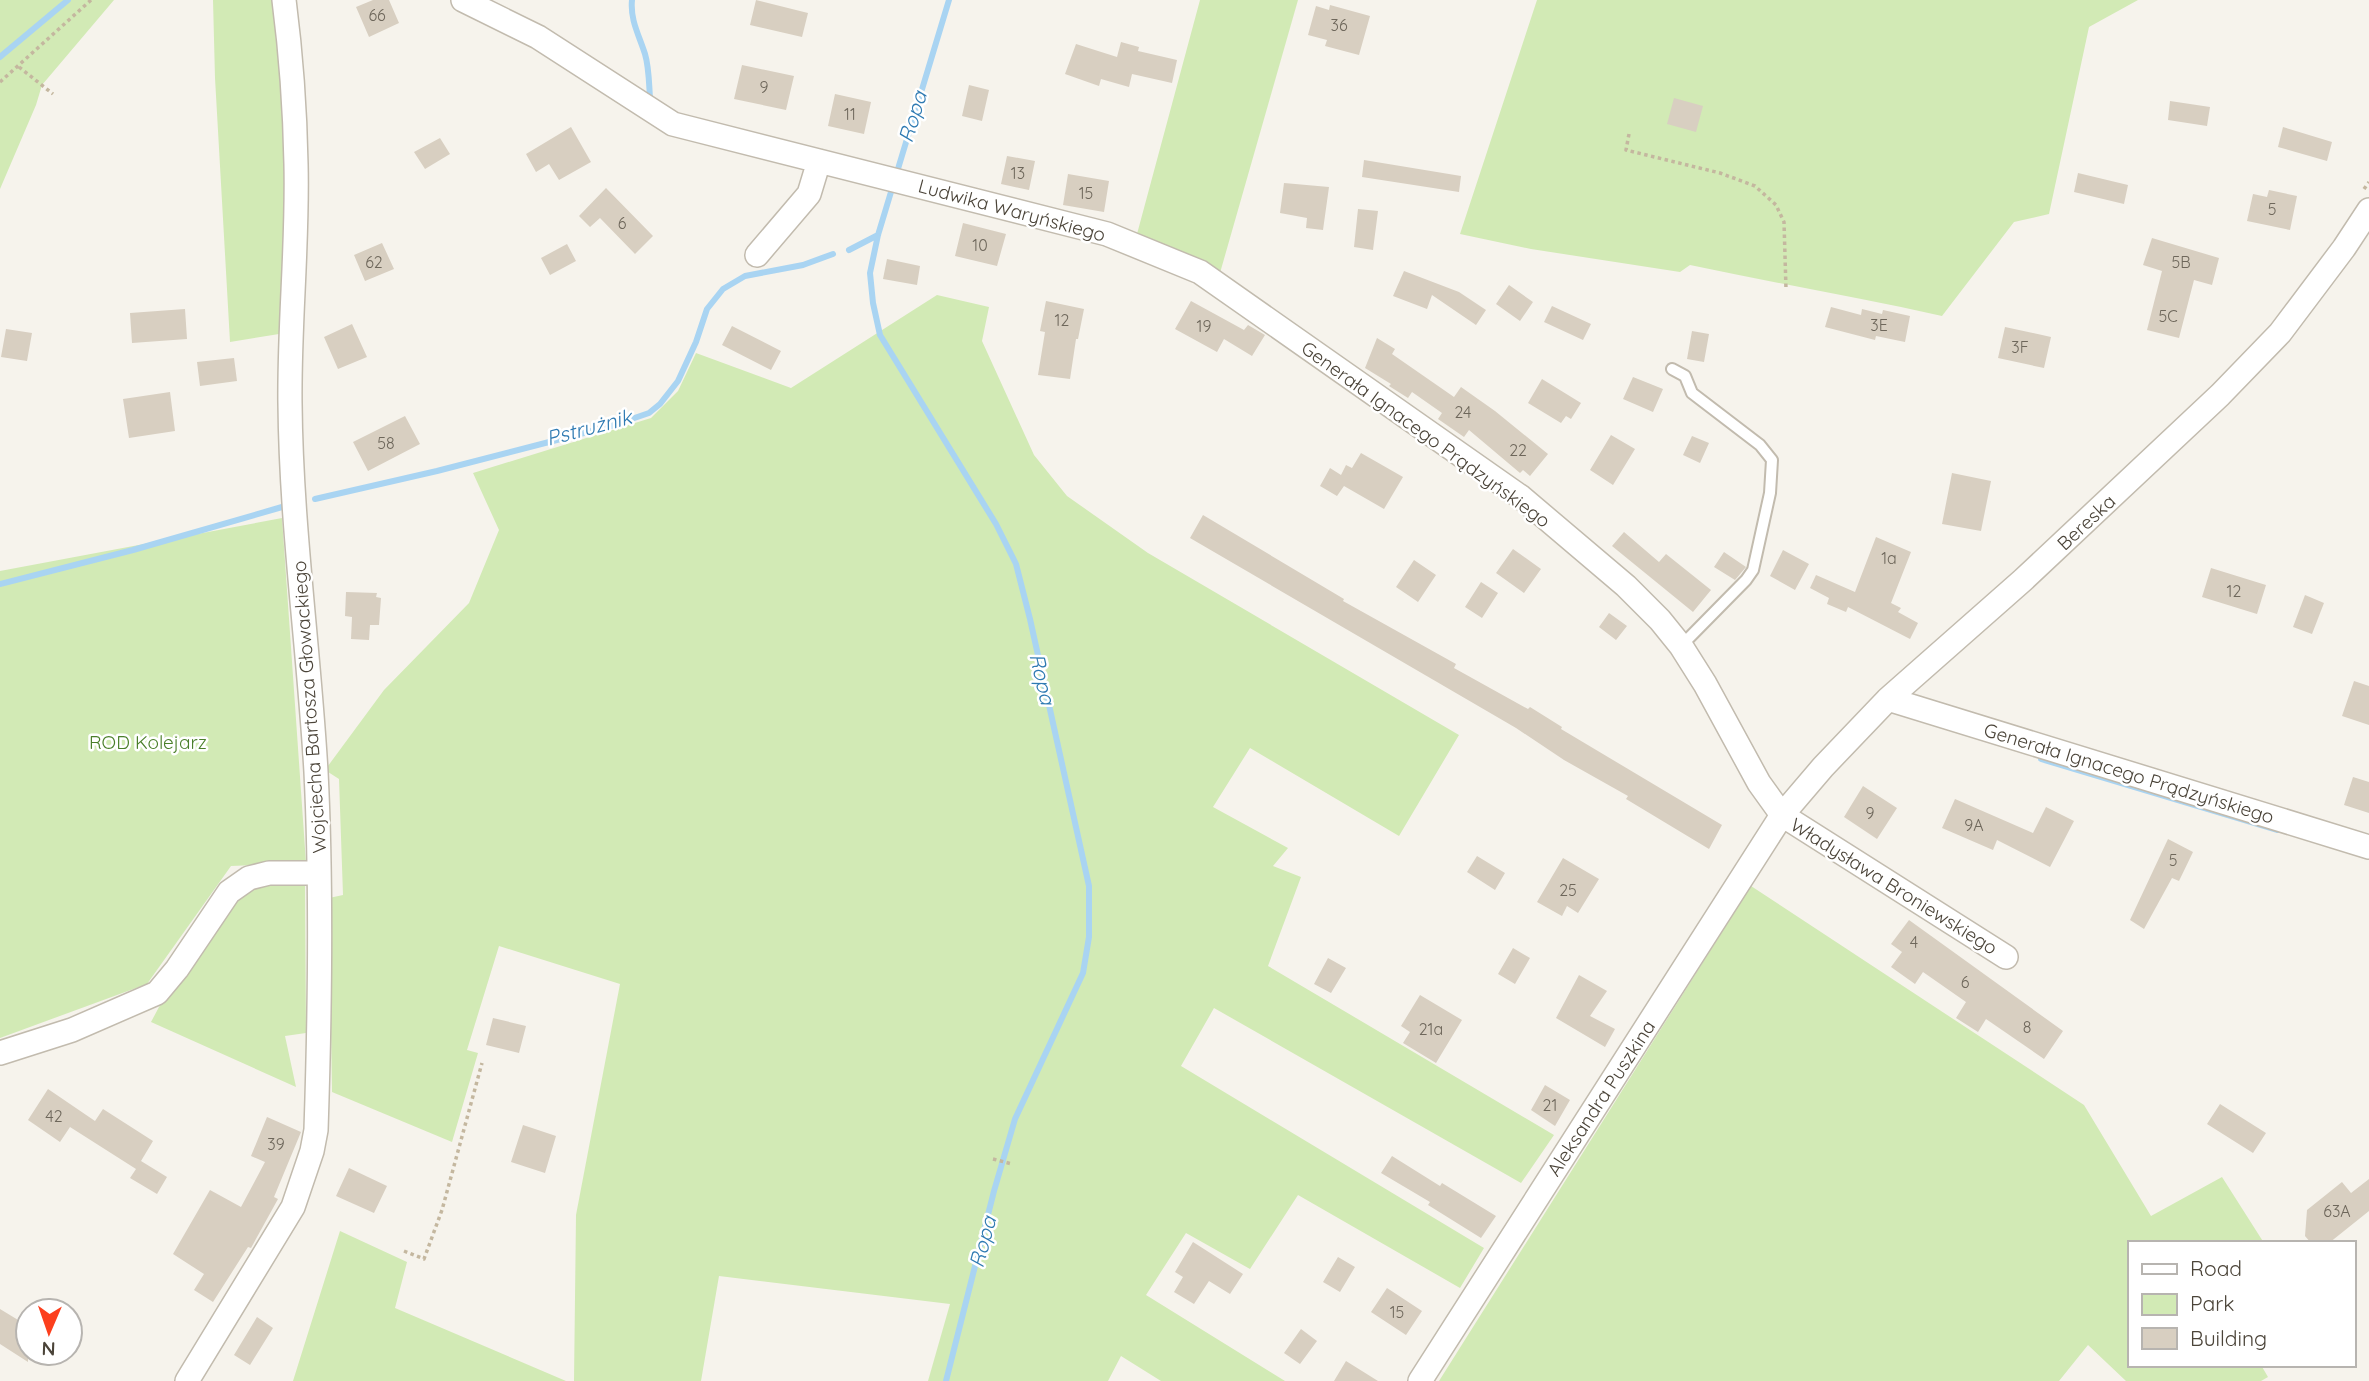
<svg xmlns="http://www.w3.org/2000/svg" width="2369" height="1381" font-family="Quicksand,sans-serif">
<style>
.green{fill:#d2eab5}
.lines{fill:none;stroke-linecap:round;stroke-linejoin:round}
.stream{stroke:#a9d4f2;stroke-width:6}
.building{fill:#d8cfc1}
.lane-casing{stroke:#c2bbae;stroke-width:14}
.street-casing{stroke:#c2bbae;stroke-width:26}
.path{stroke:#c4b79f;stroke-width:3.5;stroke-dasharray:3.5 3.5;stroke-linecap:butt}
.lane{stroke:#fff;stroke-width:10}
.street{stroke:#fff;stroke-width:23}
.labels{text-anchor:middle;stroke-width:5;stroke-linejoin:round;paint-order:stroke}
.number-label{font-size:16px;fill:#6e675b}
.street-label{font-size:19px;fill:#4b4439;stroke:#fff}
.park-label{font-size:19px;fill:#4a7f2a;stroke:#fff}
.water-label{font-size:21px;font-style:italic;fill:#2e7ab2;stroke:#fff}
</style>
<rect width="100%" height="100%" fill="#f6f3ec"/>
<path class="green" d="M 0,0 L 114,0 L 42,85 L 36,105 L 0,189 Z
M 213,0 L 272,0 L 281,91 L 287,178 L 279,334 L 230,342 L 215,78 Z
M 1200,0 L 1298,0 L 1220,273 L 1137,234 Z
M 1537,0 L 2138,0 L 2089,27 L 2049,214 L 2014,222 L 1942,316 C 1858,297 1774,283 1690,265 L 1680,272 L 1531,249 L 1460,234 Z
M 937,295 L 989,307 L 982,341 L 1034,455 L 1067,496 L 1148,553 L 1459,735 L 1399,836 L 1250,748 L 1213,807 L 1288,848 L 1273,866 L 1301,877 L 1268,966 L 1554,1135 L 1521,1183 L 1214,1008 L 1181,1066 L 1484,1248 L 1460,1288 L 1298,1195 L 1250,1269 L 1186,1233 L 1146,1295 L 1285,1381 L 1161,1381 L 1121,1356 L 1108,1381 L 928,1381 L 950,1304 L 719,1276 L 701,1381 L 574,1381 L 576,1215 L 620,984 L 499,946 L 467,1050 L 478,1053 L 452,1142 L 332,1092 L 329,898 L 343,895 L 339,779 L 325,770 L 384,690 L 469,603 L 499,530 L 473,473 L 651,418 L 678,391 L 696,353 L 791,388 Z
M 282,518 L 306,863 L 231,866 L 147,984 L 0,1038 L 0,571 Z
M 278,881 L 305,883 L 306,1033 L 285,1036 L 296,1087 L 151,1022 L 159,1007 L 220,914 L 254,885 Z
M 1751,886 L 2084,1105 L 2151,1216 L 2222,1177 L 2264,1243 L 2129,1243 L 2129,1365 L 2261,1365 L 2268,1377 L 2261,1381 L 2126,1381 L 2088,1345 L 2059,1381 L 1439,1381 Z
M 340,1231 L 407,1262 L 395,1308 L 566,1381 L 293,1381 Z"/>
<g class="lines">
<path class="stream" d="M 632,0 C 630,20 639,35 645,54 C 649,67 649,84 650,98
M 0,57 L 68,0
M 849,250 L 878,235
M 315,499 L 437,471 L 611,426 L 649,413 L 660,404 L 678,381 L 696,342 L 707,309 L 723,289 L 745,276 L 803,265 L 833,254
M 0,584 L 133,550 L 282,507
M 2041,759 L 2277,830
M 946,1381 L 994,1191 L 1015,1119 L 1083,973 L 1089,937 L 1089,886 L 1030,619 L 1016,564 L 996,524 L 880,335 L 873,303 L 870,273 L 878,235 L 949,0"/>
</g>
<path class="building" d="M 373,0 L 389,0 L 399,23 L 369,37 L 356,7 Z
M 756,0 L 808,13 L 802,37 L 750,25 Z
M 1330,5 L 1370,16 L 1359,55 L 1325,46 L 1327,40 L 1308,35 L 1316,6 L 1329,10 Z
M 1121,42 L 1139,47 L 1138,51 L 1177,60 L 1172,83 L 1132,74 L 1129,87 L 1101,79 L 1099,86 L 1065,74 L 1076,44 L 1117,57 Z
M 742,65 L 794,76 L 786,110 L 734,99 Z
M 969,85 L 989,90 L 982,121 L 962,116 Z
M 835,94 L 871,102 L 864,134 L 828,126 Z
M 1674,98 L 1703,106 L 1696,132 L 1667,124 Z
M 2170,101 L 2210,107 L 2207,126 L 2168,120 Z
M 571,127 L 591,162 L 559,180 L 549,164 L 536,172 L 526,154 Z
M 2283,127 L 2332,142 L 2327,161 L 2278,147 Z
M 440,138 L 450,154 L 425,169 L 414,152 Z
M 1007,156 L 1035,161 L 1029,190 L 1001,184 Z
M 1364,160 L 1461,176 L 1459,192 L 1362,177 Z
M 2078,173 L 2128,185 L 2124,204 L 2074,192 Z
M 1068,174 L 1109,181 L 1104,212 L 1063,205 Z
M 1284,183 L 1329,187 L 1323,230 L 1306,228 L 1307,218 L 1280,213 Z
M 606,188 L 653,236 L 635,254 L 600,218 L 590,227 L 579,216 Z
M 2269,190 L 2297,196 L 2290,230 L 2247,221 L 2253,194 L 2267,197 Z
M 1358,209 L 1378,211 L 1373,250 L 1354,247 Z
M 963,223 L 1006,234 L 997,266 L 955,256 Z
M 2152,238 L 2219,258 L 2212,285 L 2194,280 L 2179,338 L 2147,330 L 2162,271 L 2143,265 Z
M 382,243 L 394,269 L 365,281 L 354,255 Z
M 567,244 L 576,261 L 550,275 L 541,258 Z
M 887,259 L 920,266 L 917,285 L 883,279 Z
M 1404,271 L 1459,292 L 1486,310 L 1476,325 L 1432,295 L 1427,309 L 1393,296 Z
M 1509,285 L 1533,302 L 1520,321 L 1496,304 Z
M 1046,301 L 1084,309 L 1078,339 L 1076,339 L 1070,379 L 1038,375 L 1045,332 L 1040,331 Z
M 1191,301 L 1244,330 L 1248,325 L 1265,335 L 1252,356 L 1224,339 L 1217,352 L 1175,329 Z
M 1552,306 L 1591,324 L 1583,340 L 1544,322 Z
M 1831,307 L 1861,315 L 1862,309 L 1882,314 L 1883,310 L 1910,316 L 1905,342 L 1876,336 L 1875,340 L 1825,327 Z
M 185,309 L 187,339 L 132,343 L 130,313 Z
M 352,324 L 367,357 L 338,369 L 324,337 Z
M 732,326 L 781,351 L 771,370 L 722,345 Z
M 2005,327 L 2051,337 L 2044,368 L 1998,358 Z
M 6,329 L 32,333 L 27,361 L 1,357 Z
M 1692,331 L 1709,334 L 1704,362 L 1687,359 Z
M 1377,338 L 1395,349 L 1392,354 L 1454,397 L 1461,387 L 1495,411 L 1548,454 L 1530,476 L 1523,470 L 1520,473 L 1469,430 L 1464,437 L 1438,419 L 1442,413 L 1412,392 L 1408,398 L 1389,386 L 1391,384 L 1365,368 Z
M 234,358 L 237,381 L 200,386 L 197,362 Z
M 1633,377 L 1663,389 L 1653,412 L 1623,399 Z
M 1542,379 L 1581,403 L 1571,419 L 1566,416 L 1561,423 L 1528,403 Z
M 170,392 L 175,431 L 129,438 L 123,399 Z
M 405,416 L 420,444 L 368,471 L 353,442 Z
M 1611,435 L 1635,449 L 1613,485 L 1590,470 Z
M 1692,436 L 1709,443 L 1700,463 L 1683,455 Z
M 1361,453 L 1403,477 L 1384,509 L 1344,486 L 1337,496 L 1320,486 L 1330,468 L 1341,475 L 1346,465 L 1352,468 Z
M 1952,473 L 1991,481 L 1981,531 L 1942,524 Z
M 1203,515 L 1344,599 L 1343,601 L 1456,664 L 1454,668 L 1528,709 L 1530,707 L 1562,727 L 1561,729 L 1722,825 L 1709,849 L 1626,799 L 1628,796 L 1564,760 L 1516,728 L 1190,538 Z
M 1624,532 L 1659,562 L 1666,554 L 1711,590 L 1693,612 L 1612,546 Z
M 1876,537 L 1911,552 L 1891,603 L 1901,608 L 1898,612 L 1918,623 L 1910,639 L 1848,607 L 1846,612 L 1827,604 L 1829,598 L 1810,588 L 1816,575 L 1855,592 Z
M 1513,549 L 1541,569 L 1524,593 L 1496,573 Z
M 1783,550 L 1809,564 L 1795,590 L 1770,576 Z
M 1724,552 L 1746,567 L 1735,580 L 1714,567 Z
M 1414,560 L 1436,575 L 1418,602 L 1396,587 Z
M 2211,568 L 2266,585 L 2257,614 L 2202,597 Z
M 1481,582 L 1498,593 L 1482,618 L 1465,607 Z
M 346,592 L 377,593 L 376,597 L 381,598 L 379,625 L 370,625 L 369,640 L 351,639 L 352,617 L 345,616 Z
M 2305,595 L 2324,603 L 2312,634 L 2293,627 Z
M 1609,613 L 1627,626 L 1616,640 L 1599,627 Z
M 2354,681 L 2369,686 L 2369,725 L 2342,716 Z
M 2353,777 L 2369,782 L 2369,813 L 2344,805 Z
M 1863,786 L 1897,808 L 1877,839 L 1844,817 Z
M 1955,799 L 2033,833 L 2046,807 L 2074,821 L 2050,867 L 1997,840 L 1993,850 L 1942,828 Z
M 2168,839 L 2193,852 L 2179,881 L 2172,878 L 2144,929 L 2130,920 Z
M 1477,856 L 1505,873 L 1495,890 L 1467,872 Z
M 1563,858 L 1599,879 L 1578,913 L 1567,906 L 1562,916 L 1537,902 Z
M 1909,920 L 2063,1031 L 2044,1059 L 1986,1019 L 1978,1032 L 1956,1018 L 1966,1002 L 1923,972 L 1915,984 L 1891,967 L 1902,952 L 1891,944 Z
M 1513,948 L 1530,958 L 1515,984 L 1498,974 Z
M 1328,958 L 1346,968 L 1331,993 L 1314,984 Z
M 1579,975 L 1607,991 L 1590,1016 L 1615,1029 L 1605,1047 L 1556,1018 Z
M 1420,995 L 1462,1020 L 1436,1063 L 1403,1043 L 1410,1032 L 1401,1026 Z
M 493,1018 L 526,1026 L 519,1053 L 486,1045 Z
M 1545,1085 L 1570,1100 L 1555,1126 L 1531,1110 Z
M 48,1089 L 95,1121 L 103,1109 L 153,1141 L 141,1161 L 167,1177 L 157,1194 L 130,1178 L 136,1169 L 70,1127 L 60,1142 L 28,1120 Z
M 2220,1104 L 2266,1133 L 2253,1153 L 2207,1124 Z
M 267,1117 L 301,1132 L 274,1197 L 278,1199 L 251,1248 L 248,1247 L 213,1302 L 194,1290 L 204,1274 L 173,1254 L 210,1190 L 241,1207 L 265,1162 L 251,1156 Z
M 523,1125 L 556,1136 L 545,1173 L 511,1162 Z
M 1392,1156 L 1440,1186 L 1442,1183 L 1496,1216 L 1481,1238 L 1428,1205 L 1430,1202 L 1381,1173 Z
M 349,1168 L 387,1186 L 374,1213 L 336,1196 Z
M 2369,1179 L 2369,1211 L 2329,1243 L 2311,1243 L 2305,1236 L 2307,1210 L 2342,1182 L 2351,1193 Z
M 1193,1242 L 1243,1274 L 1230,1294 L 1209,1281 L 1194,1304 L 1174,1292 L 1183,1277 L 1175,1272 Z
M 1338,1257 L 1355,1267 L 1340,1292 L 1323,1282 Z
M 1387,1288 L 1422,1311 L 1406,1335 L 1371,1312 Z
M 0,1309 L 28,1326 L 28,1362 L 0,1344 Z
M 257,1317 L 273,1328 L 250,1365 L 234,1355 Z
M 1301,1329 L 1317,1341 L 1300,1364 L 1284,1353 Z
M 1346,1361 L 1378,1381 L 1334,1381 Z"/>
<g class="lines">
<g class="lane-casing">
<path id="lane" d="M 1672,369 L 1685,376 L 1692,393 L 1760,445 L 1772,460 L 1770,493 L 1753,570 L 1746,580 L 1681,646"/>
</g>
<g class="street-casing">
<path id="street" d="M 463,0 L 538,37 L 673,124 L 1107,234 L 1200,272 L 1521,497 L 1626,586 L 1660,620 L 1681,646 L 1705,684 L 1759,783 L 1782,815 L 2006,957
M 757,255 L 809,194 L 819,161
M 1888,699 L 2369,847
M 0,1053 L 72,1030 L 157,993 L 177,969 L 229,892 L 249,878 L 269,873 L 319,873
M 187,1381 L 293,1207 L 312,1151 L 316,1130 C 320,1011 322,891 316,772 C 309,649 291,526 290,403 C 289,324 298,244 296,164 C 295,110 291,54 284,0
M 1420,1381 L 1782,815 L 1823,767 L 1888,699 L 2023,580 L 2220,395 L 2280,333 L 2344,248 L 2369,210"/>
</g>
<path class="path" d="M 19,67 L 53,94
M 0,82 L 91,0
M 1629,134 L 1626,150 L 1720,173 L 1755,186 L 1776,205 L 1784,222 L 1786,289
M 2364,189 L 2369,182
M 993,1159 L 1012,1164
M 404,1251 L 424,1259 L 442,1210 L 482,1063"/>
<use href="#lane" class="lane"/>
<use href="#street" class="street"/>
</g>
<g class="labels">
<g class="number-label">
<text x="377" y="21">66</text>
<text x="1339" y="31">36</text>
<text x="764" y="93">9</text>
<text x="850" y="120">11</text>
<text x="1018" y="179">13</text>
<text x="1086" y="199">15</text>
<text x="2272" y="215">5</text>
<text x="622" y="229">6</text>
<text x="980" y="251">10</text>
<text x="374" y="268">62</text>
<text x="2181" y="268">5B</text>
<text x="2168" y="322">5C</text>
<text x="1062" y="326">12</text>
<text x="1879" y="331">3E</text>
<text x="1204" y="332">19</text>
<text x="2020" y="353">3F</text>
<text x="1463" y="418">24</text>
<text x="386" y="449">58</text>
<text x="1518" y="456">22</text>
<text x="1889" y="564">1a</text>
<text x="2234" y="597">12</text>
<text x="1870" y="819">9</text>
<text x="1974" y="831">9A</text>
<text x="2173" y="866">5</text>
<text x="1568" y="896">25</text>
<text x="1914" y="948">4</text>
<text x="1965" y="988">6</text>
<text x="2027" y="1033">8</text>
<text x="1431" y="1035">21a</text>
<text x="1550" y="1111">21</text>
<text x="54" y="1122">42</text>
<text x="276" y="1150">39</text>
<text x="2337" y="1217">63A</text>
<text x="1397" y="1318">15</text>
</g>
<g class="street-label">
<text transform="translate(1012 210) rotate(15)" y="7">Ludwika Waryńskiego</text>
<text transform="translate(1426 434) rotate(36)" y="7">Generała Ignacego Prądzyńskiego</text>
<text transform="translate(2086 522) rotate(-43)" y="7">Bereska</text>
<text transform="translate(309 707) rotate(-94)" y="7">Wojciecha Bartosza Głowackiego</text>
<text transform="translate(2129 773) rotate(17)" y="7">Generała Ignacego Prądzyńskiego</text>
<text transform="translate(1894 886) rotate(32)" y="7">Władysława Broniewskiego</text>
<text transform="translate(1601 1098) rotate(-57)" y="7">Aleksandra Puszkina</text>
</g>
<g class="park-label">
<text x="148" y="749">ROD Kolejarz</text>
</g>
<g class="water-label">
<text transform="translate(913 117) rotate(-73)" y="7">Ropa</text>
<text transform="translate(589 428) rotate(-15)" y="7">Pstrużnik</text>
<text transform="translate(1042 679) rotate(77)" y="7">Ropa</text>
<text transform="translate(983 1242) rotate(-75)" y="7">Ropa</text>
</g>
</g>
<rect x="2128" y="1241" width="228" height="126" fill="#ffffff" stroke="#b7b4b0" stroke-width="2"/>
<rect x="2142" y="1264" width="35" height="10" fill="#ffffff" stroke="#b7b4b0" stroke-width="2"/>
<text x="2190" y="1276" font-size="21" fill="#4b4439">Road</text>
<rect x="2142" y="1294" width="35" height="21" fill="#d2eab5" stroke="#b7b4b0" stroke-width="2"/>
<text x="2190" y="1311" font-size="21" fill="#4b4439">Park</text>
<rect x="2142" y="1328" width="35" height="21" fill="#d8cfc1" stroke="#b7b4b0" stroke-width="2"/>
<text x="2190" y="1346" font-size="21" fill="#4b4439">Building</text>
<g transform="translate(49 1332) rotate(182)"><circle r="33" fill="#ffffff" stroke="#b7b4b0" stroke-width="2"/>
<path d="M0-5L12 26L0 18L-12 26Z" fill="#fc3f1d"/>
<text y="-10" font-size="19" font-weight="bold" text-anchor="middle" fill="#4b4439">N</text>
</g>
</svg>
